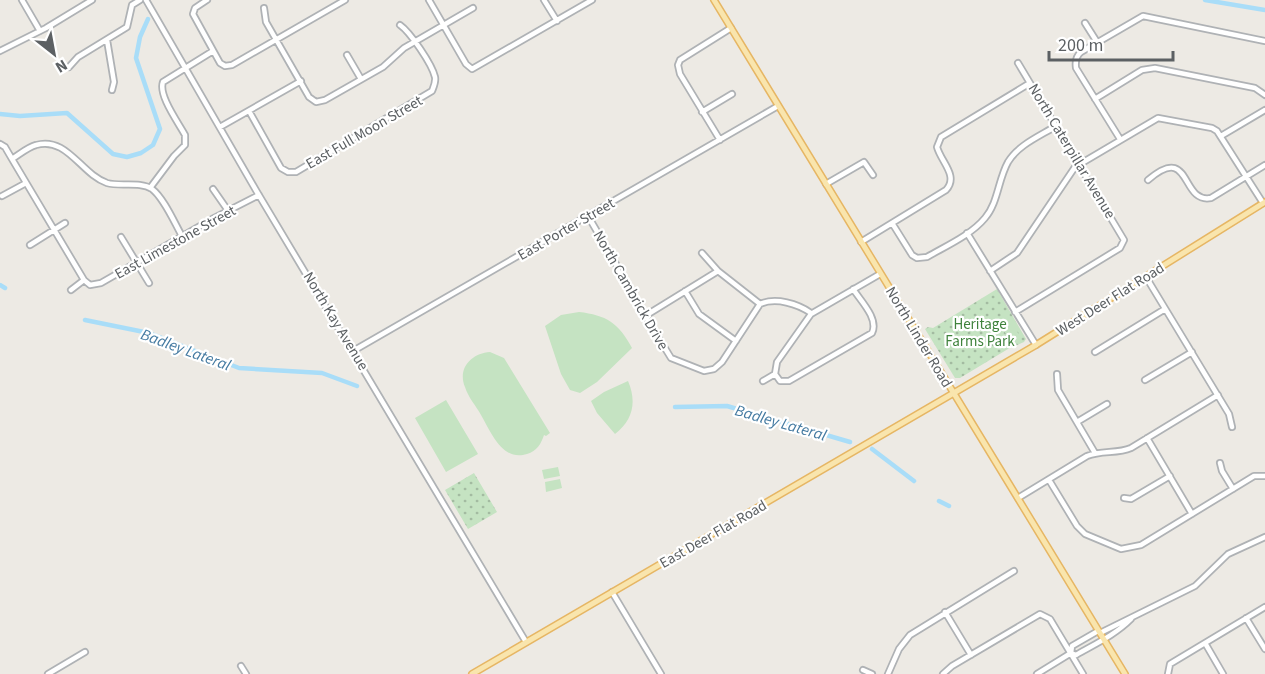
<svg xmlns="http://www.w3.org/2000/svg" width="1265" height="674" font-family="'Source Sans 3',sans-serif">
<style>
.grass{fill:url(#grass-dots)}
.pitch{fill:#c5e3c2}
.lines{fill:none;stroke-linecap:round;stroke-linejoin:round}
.canal{stroke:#a9ddf8;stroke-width:4.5}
.minor-casing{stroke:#afb2b5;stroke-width:8}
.major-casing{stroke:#e6b664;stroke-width:8}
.minor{stroke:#fff;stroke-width:4.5}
.major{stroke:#f9e5ad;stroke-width:5}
.labels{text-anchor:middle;stroke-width:4.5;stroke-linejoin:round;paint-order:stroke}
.street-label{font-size:15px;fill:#5c6063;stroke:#fff}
.park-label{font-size:15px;fill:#3f823c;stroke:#fff}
.water-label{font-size:16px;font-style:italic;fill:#447aa1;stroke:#fff}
</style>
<defs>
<pattern id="grass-dots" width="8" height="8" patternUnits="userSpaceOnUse" patternTransform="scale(1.5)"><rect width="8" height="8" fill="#c5e3c2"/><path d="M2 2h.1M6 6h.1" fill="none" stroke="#a3bba1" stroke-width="1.8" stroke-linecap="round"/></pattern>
</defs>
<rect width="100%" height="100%" fill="#edeae4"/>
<path class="grass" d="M 997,289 L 1026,339 L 1024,342 L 1008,349 L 960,378 L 955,378 L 925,329 L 928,327 L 933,328 Z
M 474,473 L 497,512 L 468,529 L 445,490 Z"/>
<path class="pitch" d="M 579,312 C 606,315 619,323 632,348 L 597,382 L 580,393 L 570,390 L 561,374 L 545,326 L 561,315 Z
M 1012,323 L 1021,338 L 1012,344 L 1003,329 Z
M 490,352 L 504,358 L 550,433 L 546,436 L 544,435 C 541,444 537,451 527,454 C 502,462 491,432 481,415 C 476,406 468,397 465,387 C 457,368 472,353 490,352 Z
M 628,381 C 637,402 633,420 615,434 L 597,413 L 591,401 L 604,392 Z
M 446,400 L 478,454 L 446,472 L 415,418 Z
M 558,467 L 560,476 L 544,479 L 542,470 Z
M 560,479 L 562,488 L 546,492 L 545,482 Z"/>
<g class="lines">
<path class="canal" d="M 1205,0 L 1265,10
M 0,114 L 20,116 L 67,113 L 113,154 L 127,157 L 141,153 L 153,145 L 160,129 L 136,58 L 140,37 L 148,19
M 0,285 L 5,288
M 85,320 L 149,333 L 239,368 L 322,373 L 357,386
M 675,407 L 727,406 L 850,442
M 872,449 L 914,481
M 939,501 L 949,506"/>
<g class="minor-casing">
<path id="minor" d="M 22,0 L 40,31
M 146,0 L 257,192 L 526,642
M 207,0 L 195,8 L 193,14 L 220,63 L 225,66 L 232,65 L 345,0
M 429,0 L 466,64 L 472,69 L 592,0
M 544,0 L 557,21
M 264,8 L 266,22 L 309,97 L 316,102 L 325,100 L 383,67 L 404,48 L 473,8
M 1085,23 L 1097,42
M 107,40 L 114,82 L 112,90
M 0,51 L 46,28 L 92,0
M 347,55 L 361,79
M 69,67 L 78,57 L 127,27 L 132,5 L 140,0
M 1095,99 L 1142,70 L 1155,68 L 1255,88 L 1265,95
M 249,111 L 281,168 L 288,172 L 296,172 L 432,91 C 434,86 436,82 435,77 C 432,64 410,32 400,25
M 702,112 L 732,94
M 220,127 L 301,81
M 1221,136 L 1265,110
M 1120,139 L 1076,68 C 1075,61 1076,56 1081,52 L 1143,16 L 1265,41
M 720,140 L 680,74 L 678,65 L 680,60 L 731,28
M 0,144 L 5,147 L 12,159 L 84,280 L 90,285 L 101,283 L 214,218 L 259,195
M 12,159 C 20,154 28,147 36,145 C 67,136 81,174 107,183 C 120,187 140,181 152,189 C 164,198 175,224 182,236
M 1148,180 C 1192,142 1180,204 1211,198 L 1265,165
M 826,184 L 864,162 L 873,175
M 150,188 L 174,156 L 185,145 L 185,135 C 178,122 158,95 163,82 L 213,51
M 213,189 L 229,212
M 2,196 L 26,183
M 588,216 L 616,264 L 620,275 L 671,358 L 704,371 L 714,369 L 722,362 L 760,304
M 892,223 L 912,255 L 917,258 L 927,257 C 946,246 971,235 985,218 C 998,203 998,180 1008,162 C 1018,145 1040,136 1056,126
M 967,233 L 1036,345
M 121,237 L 149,283
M 861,242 L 946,190 C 959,176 941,162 937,147 L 941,137 L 1030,83
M 30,245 L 65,223
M 702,253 L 718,271 L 760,304 C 776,297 798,304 811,313
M 990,271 L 1017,253 L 1075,167 L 1158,118 L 1212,128 L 1217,131 L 1263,203
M 1146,277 L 1229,414 L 1232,427
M 71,290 L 84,280
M 685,291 L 699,314 L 736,341
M 1015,312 L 1120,248 L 1124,240 L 1018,63
M 645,316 L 718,271
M 353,351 L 778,106
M 1095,352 L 1165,309
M 775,374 L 780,381 L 789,381 L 872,333 C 879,319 861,301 853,289
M 1057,374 L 1058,390 L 1095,453
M 1145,380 L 1192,352
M 763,381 L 775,374 L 777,362 L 811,314 L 880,274
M 1077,422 L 1107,404
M 1147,438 L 1192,514
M 1220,463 L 1222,471 L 1233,489
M 1049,480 L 1077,526 L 1085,534 L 1121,549 L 1141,545 L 1254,476 L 1265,476
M 1018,498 L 1087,456 C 1102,450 1117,454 1131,448 L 1218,395
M 1124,498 L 1131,499 L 1170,476
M 612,592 L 661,674
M 945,612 L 971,655
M 1246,618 L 1265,649
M 1098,631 L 1072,646 L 1071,653 L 1076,655 C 1095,644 1115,635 1131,619
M 1100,633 L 1195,586 L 1228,554 L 1265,537
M 1205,643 L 1223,674
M 241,666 L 246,674
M 863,670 L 872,674
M 48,674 L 85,652
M 888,674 L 899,649 L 910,635 L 1014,571
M 943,674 L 952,666 L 1040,614 L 1050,619 L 1083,674
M 1037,674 L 1071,653
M 1168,674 L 1170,664 L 1265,607"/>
</g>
<g class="major-casing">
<path id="major" d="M 714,0 L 1125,674
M 472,674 L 1036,345 L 1265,202"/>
</g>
<use href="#minor" class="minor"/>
<use href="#major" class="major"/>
</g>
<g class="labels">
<g class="street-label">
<text transform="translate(364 132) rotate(-30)" y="5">East Full Moon Street</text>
<text transform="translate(1072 151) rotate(59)" y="5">North Caterpillar Avenue</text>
<text transform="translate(566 229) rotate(-30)" y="5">East Porter Street</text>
<text transform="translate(175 242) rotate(-29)" y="5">East Limestone Street</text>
<text transform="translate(631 290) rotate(60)" y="5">North Cambrick Drive</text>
<text transform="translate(1110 299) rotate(-32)" y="5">West Deer Flat Road</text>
<text transform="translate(336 321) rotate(59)" y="5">North Kay Avenue</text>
<text transform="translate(919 337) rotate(59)" y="5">North Linder Road</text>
<text transform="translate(713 534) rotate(-30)" y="5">East Deer Flat Road</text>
</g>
<g class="park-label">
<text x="980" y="329">Heritage<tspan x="980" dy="17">Farms Park</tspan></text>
</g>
<g class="water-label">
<text transform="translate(186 349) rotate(20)" y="6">Badley Lateral</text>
<text transform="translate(781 422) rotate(16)" y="6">Badley Lateral</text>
</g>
</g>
<g transform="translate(54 54) rotate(149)" stroke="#ffffff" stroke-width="4.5" paint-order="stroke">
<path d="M0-4.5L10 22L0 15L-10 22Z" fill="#5c6063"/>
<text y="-9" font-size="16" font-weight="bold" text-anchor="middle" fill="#5c6063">N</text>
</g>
<path d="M1049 51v9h124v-9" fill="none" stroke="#5c6063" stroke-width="3"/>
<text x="1058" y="51" font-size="18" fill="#5c6063" stroke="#ffffff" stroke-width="4.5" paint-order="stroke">200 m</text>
</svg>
